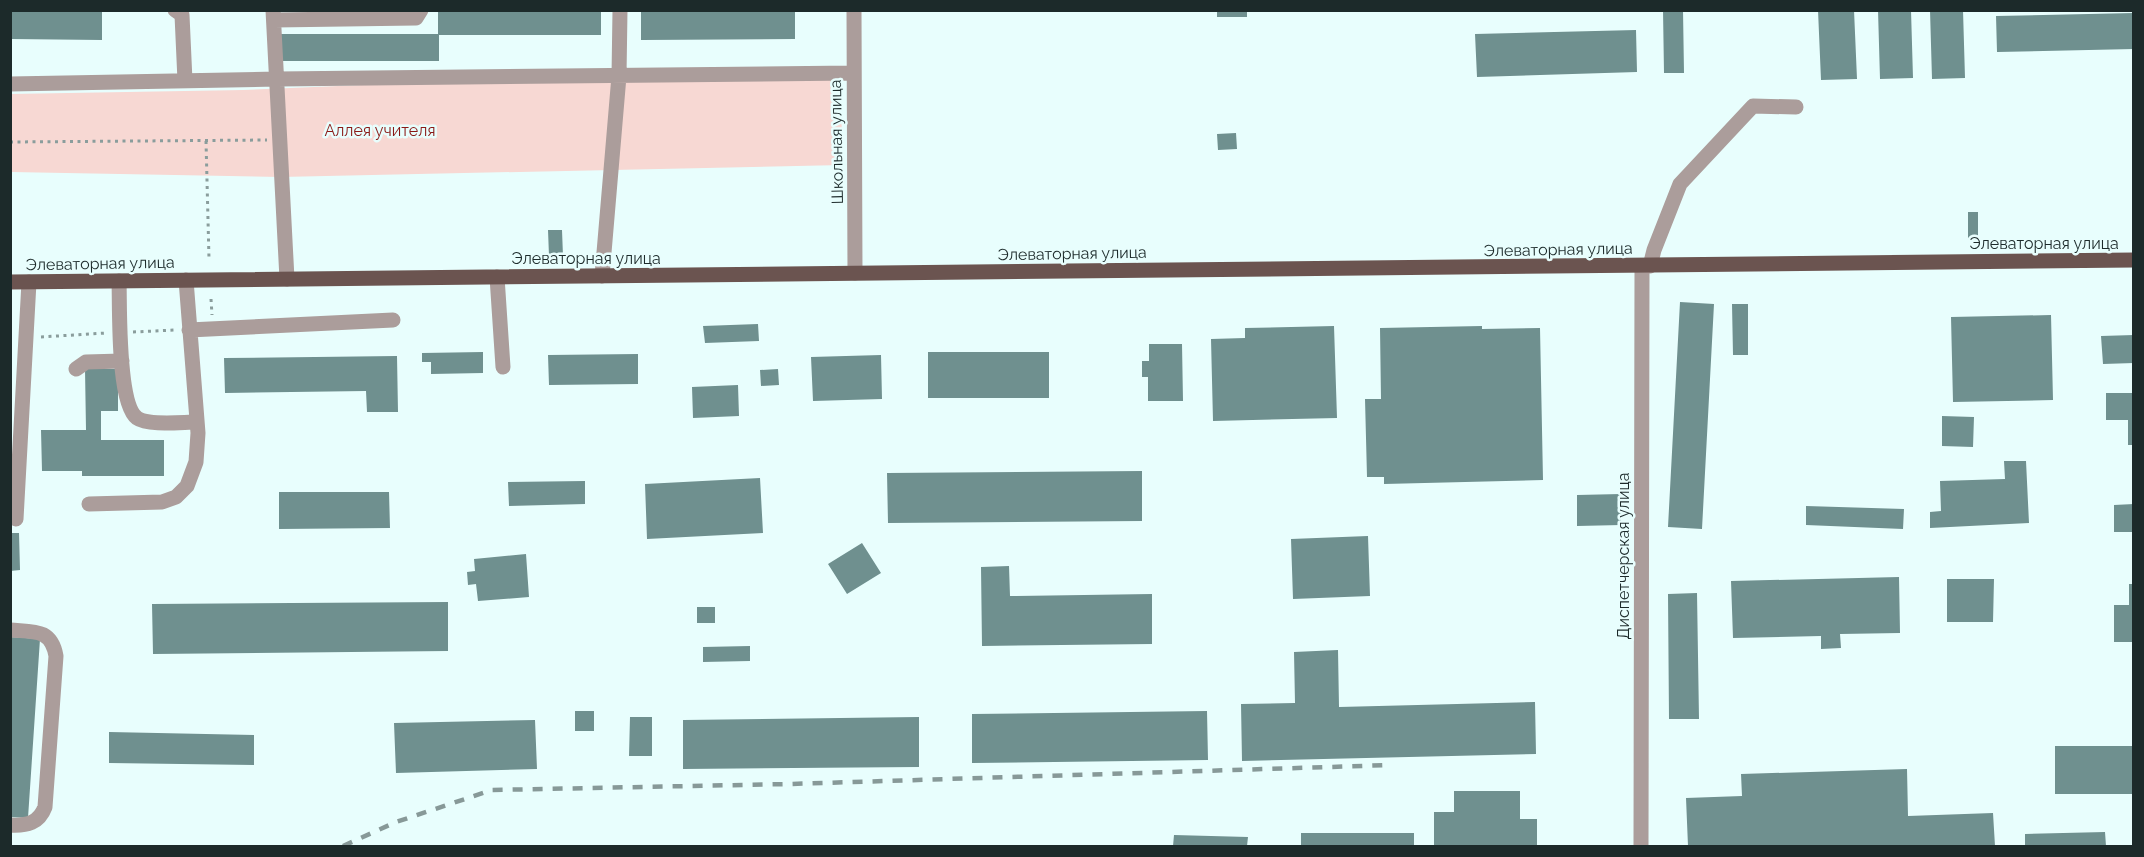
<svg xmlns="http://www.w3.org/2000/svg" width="2144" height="857" font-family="Raleway,sans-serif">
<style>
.green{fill:#f7d8d3}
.building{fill:#6f908f}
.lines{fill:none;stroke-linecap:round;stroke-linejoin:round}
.path{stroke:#8a9d9c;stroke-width:3;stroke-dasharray:3 4.5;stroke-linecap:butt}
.minor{stroke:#ab9d9b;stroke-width:15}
.major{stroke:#6b5450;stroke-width:15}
.rail{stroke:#879998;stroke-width:4.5;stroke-dasharray:10 10;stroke-linecap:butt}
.labels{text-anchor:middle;stroke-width:5;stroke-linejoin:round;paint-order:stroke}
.park-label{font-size:16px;fill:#8a1916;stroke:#e8fefd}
.street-label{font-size:16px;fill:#1c2a2a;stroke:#e8fefd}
</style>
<rect width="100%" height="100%" fill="#e8fefd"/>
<path class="green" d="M 840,77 L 843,165 L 280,177 L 11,172 L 10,94 L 243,90 L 386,84 Z"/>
<path class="building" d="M 10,10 L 102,10 L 102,40 L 10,39 Z
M 438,10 L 601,10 L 601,35 L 439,35 L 439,61 L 281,61 L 281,34 L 438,34 Z
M 641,10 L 795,10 L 795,39 L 641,40 Z
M 1217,10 L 1247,10 L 1247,17 L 1217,17 Z
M 1663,10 L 1683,10 L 1684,73 L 1664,73 Z
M 1818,10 L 1854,10 L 1857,79 L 1821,80 Z
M 1878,10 L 1911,10 L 1913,78 L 1880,79 Z
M 1930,10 L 1963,10 L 1965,78 L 1932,79 Z
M 2134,13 L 2134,49 L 1997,52 L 1996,16 Z
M 1636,30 L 1637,72 L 1477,77 L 1475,34 Z
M 1236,133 L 1237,149 L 1218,150 L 1217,134 Z
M 1968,212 L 1978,212 L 1978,240 L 1968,240 Z
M 548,230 L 562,230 L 563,256 L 549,256 Z
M 1680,302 L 1714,304 L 1702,529 L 1668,527 Z
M 1732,304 L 1748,304 L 1748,355 L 1733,355 Z
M 2051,315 L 2053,400 L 1953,402 L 1951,317 Z
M 758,324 L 759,341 L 705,343 L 703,326 Z
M 1334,326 L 1337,418 L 1213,421 L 1211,339 L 1245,338 L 1245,328 Z
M 1482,326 L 1482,329 L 1540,328 L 1543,480 L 1384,484 L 1384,477 L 1367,477 L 1365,399 L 1381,399 L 1380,328 Z
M 2134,335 L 2134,363 L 2103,364 L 2101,336 Z
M 1149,344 L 1182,344 L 1183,401 L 1148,401 L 1148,377 L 1142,377 L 1142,361 L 1149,361 Z
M 483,352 L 483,373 L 431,374 L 431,362 L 422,362 L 422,353 Z
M 928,352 L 1049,352 L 1049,398 L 928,398 Z
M 638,354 L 638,384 L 549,385 L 548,355 Z
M 881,355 L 882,399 L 813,401 L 811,357 Z
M 397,356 L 398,412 L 367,412 L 366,391 L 225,393 L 224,358 Z
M 85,369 L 118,369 L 118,411 L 101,411 L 101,440 L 164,440 L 164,476 L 82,476 L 82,471 L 42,471 L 41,430 L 86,430 Z
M 778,369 L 779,385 L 761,386 L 760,370 Z
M 738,385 L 739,416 L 693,418 L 692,387 Z
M 2106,393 L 2134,393 L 2134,445 L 2128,445 L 2128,420 L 2106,420 Z
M 1942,416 L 1974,417 L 1973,447 L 1942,446 Z
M 2004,461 L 2026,461 L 2029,523 L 1930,528 L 1930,512 L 1941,511 L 1940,481 L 2005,479 Z
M 1142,471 L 1142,521 L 888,523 L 887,473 Z
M 760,478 L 763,533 L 647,539 L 645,484 Z
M 585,481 L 585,504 L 509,506 L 508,482 Z
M 279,492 L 389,492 L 390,528 L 279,529 Z
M 1621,494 L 1621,525 L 1577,526 L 1577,495 Z
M 2134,504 L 2134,532 L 2114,532 L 2114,505 Z
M 1806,506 L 1904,509 L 1903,529 L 1806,525 Z
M 10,533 L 19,533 L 20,570 L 10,571 Z
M 1368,536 L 1370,596 L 1293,599 L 1291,539 Z
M 862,543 L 881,573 L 847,594 L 828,564 Z
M 526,554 L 529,597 L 478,601 L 476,584 L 468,585 L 467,572 L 475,571 L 474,559 Z
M 1009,566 L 1010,596 L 1152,594 L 1152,644 L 982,646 L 981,567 Z
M 1899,577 L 1900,633 L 1840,634 L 1841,648 L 1821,649 L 1821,636 L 1733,638 L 1731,581 Z
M 1947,579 L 1994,579 L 1993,622 L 1947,622 Z
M 2129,584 L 2134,584 L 2134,642 L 2114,642 L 2114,605 L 2129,605 Z
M 1697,593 L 1699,719 L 1669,719 L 1668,594 Z
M 448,602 L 448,651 L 153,654 L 152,604 Z
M 697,607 L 715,607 L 715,623 L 697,623 Z
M 10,637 L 40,639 L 28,818 L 10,817 Z
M 750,646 L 750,661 L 703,662 L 703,647 Z
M 1338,650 L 1339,707 L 1535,702 L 1536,754 L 1242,761 L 1241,704 L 1295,703 L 1294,652 Z
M 575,711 L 594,711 L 594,731 L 575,731 Z
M 1207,711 L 1208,760 L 972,763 L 972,714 Z
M 630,717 L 652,717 L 652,756 L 629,756 Z
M 919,717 L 919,767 L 683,769 L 683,720 Z
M 535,720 L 537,769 L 396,773 L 394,723 Z
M 109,732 L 254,735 L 254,765 L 109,763 Z
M 2055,746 L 2134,746 L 2134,794 L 2055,794 Z
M 1907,769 L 1908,816 L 1993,813 L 1995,846 L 1688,846 L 1686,798 L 1742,796 L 1741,774 Z
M 1454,791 L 1520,791 L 1520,819 L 1537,819 L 1537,846 L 1434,846 L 1434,812 L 1454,812 Z
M 2105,832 L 2106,846 L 2025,846 L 2025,834 Z
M 1301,833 L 1414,833 L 1414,846 L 1301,846 Z
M 1174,835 L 1248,837 L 1247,846 L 1173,846 Z"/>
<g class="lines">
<path class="path" d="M 206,141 L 209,259
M 10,142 L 267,140
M 211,299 L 212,315
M 133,332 L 175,330
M 41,337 L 106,333"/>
<path class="minor" d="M 175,10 L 182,15 L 185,81
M 273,10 L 287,279
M 854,10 L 855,273
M 274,20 L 416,18 L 421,10
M 10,84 L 277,79 L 853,73
M 1650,266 L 1654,250 L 1680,184 L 1753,106 L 1796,107
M 602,276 L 619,76 L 620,10
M 497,277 L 503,367
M 119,281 C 120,307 117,403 137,418 C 148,426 182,422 197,422
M 189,330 L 393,320
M 76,369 L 86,362 L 122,361
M 89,504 L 162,502 L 176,497 L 187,486 L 196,462 L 198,433 L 186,280
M 16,519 L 29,282
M 10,630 C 33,632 51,628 56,656 L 45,807 C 39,823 27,826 10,825
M 1641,846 L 1642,266"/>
<path class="major" d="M 10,282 L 2134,260"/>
<path class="rail" d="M 343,846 L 396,822 L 492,790 L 790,784 L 1392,765"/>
</g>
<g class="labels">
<g class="park-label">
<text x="380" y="136">Аллея учителя</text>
</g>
<g class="street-label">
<text transform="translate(836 142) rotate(-91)" y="6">Школьная улица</text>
<text x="2044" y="249">Элеваторная улица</text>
<text transform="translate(1558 249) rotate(-1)" y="6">Элеваторная улица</text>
<text transform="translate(1072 253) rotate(-1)" y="6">Элеваторная улица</text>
<text x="586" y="264">Элеваторная улица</text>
<text transform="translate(100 263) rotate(-1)" y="6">Элеваторная улица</text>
<text transform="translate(1623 556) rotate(-90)" y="6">Диспетчерская улица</text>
</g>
</g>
<rect width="2144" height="857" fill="none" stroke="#1c2a2a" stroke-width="24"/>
</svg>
